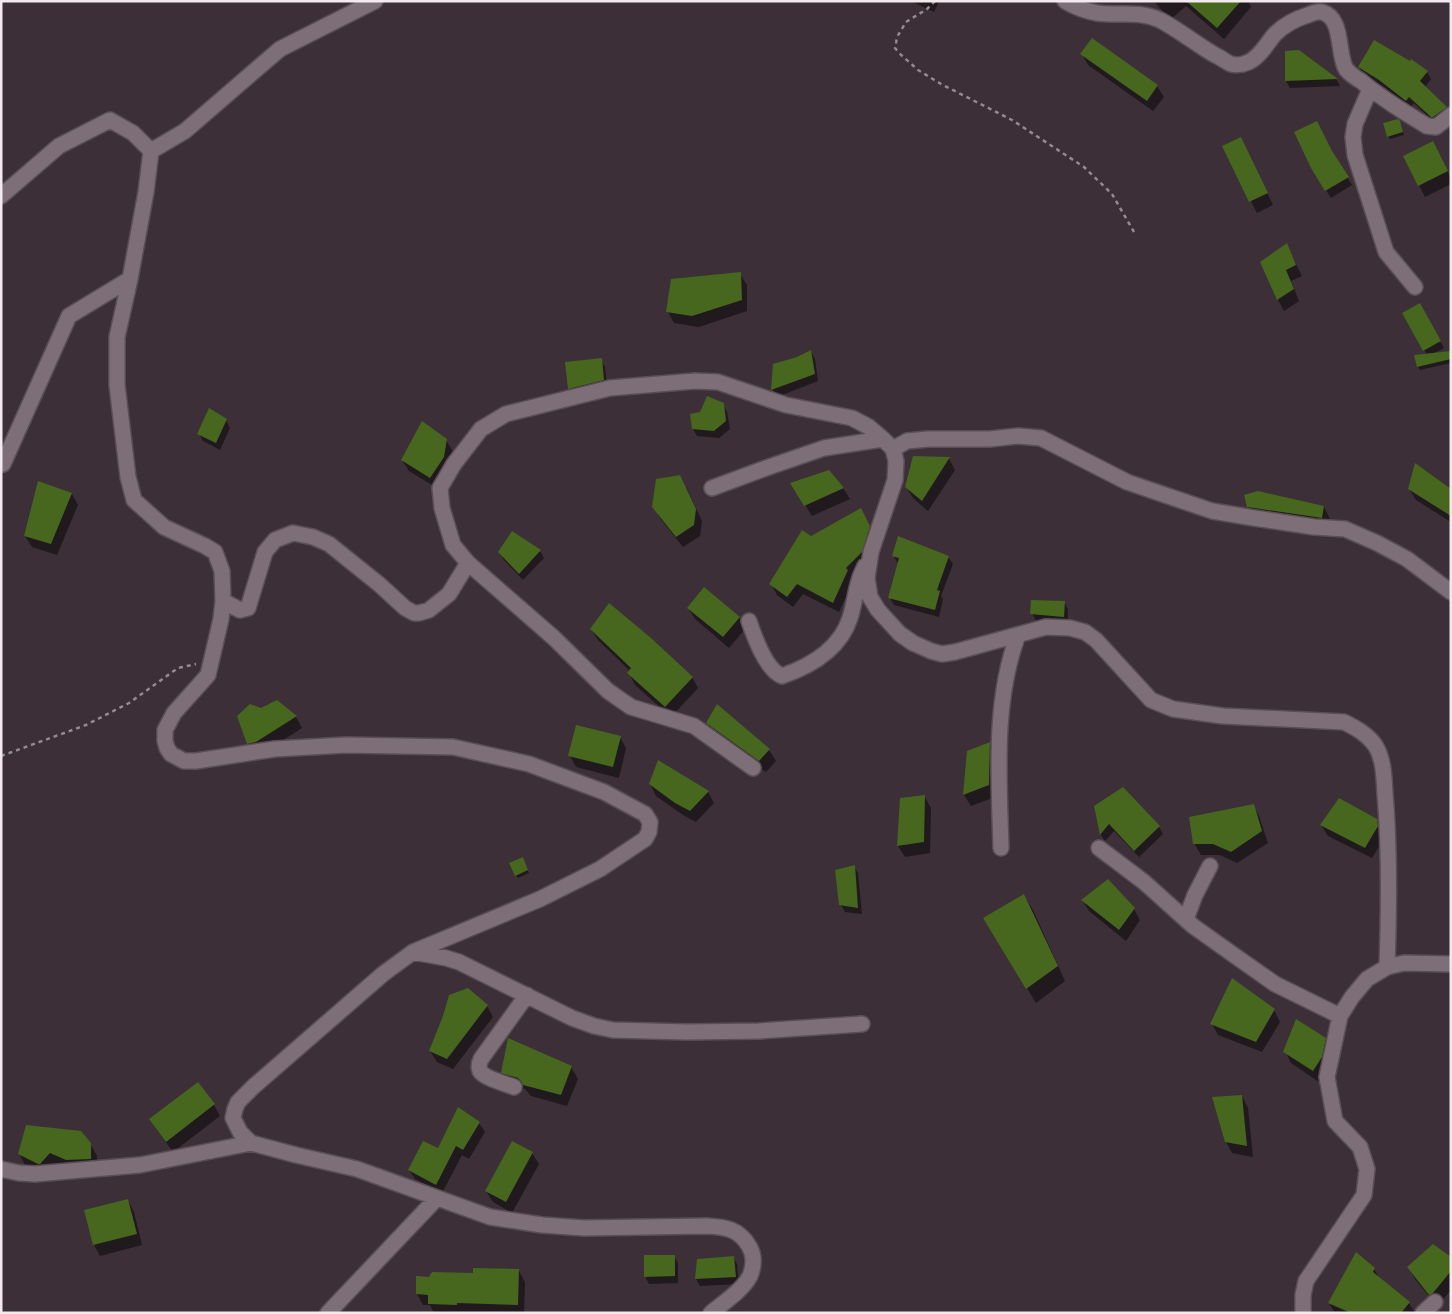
<svg xmlns="http://www.w3.org/2000/svg" width="1452" height="1314" font-family="Rubik,sans-serif">
<style>
.shadow{fill:#0007}
.building{fill:#46671d}
.lines{fill:none;stroke-linecap:round;stroke-linejoin:round}
.street-casing{stroke:#594e55;stroke-width:18}
.path{stroke:#958a90;stroke-width:2.5;stroke-dasharray:4 4;stroke-linecap:butt}
.street{stroke:#7e6e78;stroke-width:15}
</style>
<rect width="100%" height="100%" fill="#3c2f37"/>
<path class="shadow" d="M 911,1 L 939,1 L 934,12 Z
M 1154,1 L 1248,1 L 1251,7 L 1224,39 L 1186,6 L 1170,20 Z
M 1286,52 L 1298,52 L 1337,80 L 1340,86 L 1290,88 L 1286,81 Z
M 1082,54 L 1157,86 L 1164,97 L 1153,111 L 1088,65 Z
M 1359,67 L 1427,72 L 1431,79 L 1425,87 L 1446,107 L 1450,114 L 1436,124 L 1414,103 L 1410,108 L 1384,87 L 1363,75 Z
M 1399,121 L 1404,135 L 1390,139 L 1388,136 Z
M 1223,147 L 1247,150 L 1273,205 L 1257,213 Z
M 1439,154 L 1451,178 L 1451,184 L 1425,197 L 1405,157 Z
M 1334,156 L 1352,185 L 1331,198 L 1312,168 Z
M 1286,245 L 1302,276 L 1291,281 L 1299,301 L 1284,311 L 1278,300 L 1262,262 Z
M 740,274 L 747,285 L 747,311 L 699,327 L 674,323 L 668,312 Z
M 1420,305 L 1444,348 L 1433,354 L 1450,353 L 1451,363 L 1420,370 L 1418,367 L 1427,355 L 1404,313 Z
M 811,352 L 815,359 L 818,381 L 777,397 L 773,390 L 774,365 L 797,359 Z
M 601,360 L 605,367 L 607,387 L 574,395 L 570,388 Z
M 723,404 L 727,412 L 730,429 L 719,438 L 697,436 L 693,429 Z
M 226,420 L 230,428 L 220,450 L 203,441 L 199,434 Z
M 446,440 L 453,452 L 449,469 L 437,488 L 409,471 L 402,460 Z
M 914,457 L 949,459 L 955,470 L 928,511 L 913,498 L 906,487 Z
M 828,471 L 843,488 L 850,499 L 812,516 L 792,484 Z
M 686,487 L 702,521 L 700,536 L 683,547 L 660,518 L 653,506 Z
M 1409,489 L 1451,490 L 1451,522 L 1416,500 Z
M 72,494 L 78,505 L 57,555 L 32,547 L 25,536 Z
M 1248,507 L 1324,507 L 1330,519 L 1328,529 L 1255,518 Z
M 867,520 L 875,538 L 867,563 L 851,579 L 853,582 L 839,612 L 803,594 L 793,607 L 777,595 L 771,584 L 811,537 Z
M 540,551 L 544,558 L 523,580 L 504,560 L 499,552 Z
M 894,556 L 948,557 L 953,564 L 941,596 L 943,599 L 939,617 L 894,605 L 890,598 L 898,564 Z
M 1064,602 L 1068,609 L 1068,624 L 1036,621 L 1032,613 Z
M 688,608 L 739,617 L 745,629 L 729,648 L 695,619 Z
M 591,629 L 692,677 L 698,688 L 671,717 L 635,685 L 629,673 L 630,671 L 598,640 Z
M 276,702 L 296,717 L 302,728 L 263,753 L 255,755 L 248,743 L 261,710 Z
M 708,723 L 769,750 L 776,761 L 766,772 L 714,735 Z
M 620,737 L 626,748 L 619,778 L 576,767 L 570,756 Z
M 989,743 L 996,754 L 995,797 L 971,806 L 964,795 L 968,752 Z
M 650,784 L 708,792 L 714,803 L 696,822 L 683,815 L 656,796 Z
M 924,796 L 931,808 L 930,853 L 905,857 L 898,846 Z
M 1253,805 L 1259,816 L 1268,843 L 1237,863 L 1220,855 L 1201,855 L 1194,843 Z
M 1096,807 L 1159,827 L 1163,834 L 1139,857 L 1114,831 L 1105,841 L 1101,835 Z
M 1376,820 L 1383,831 L 1384,838 L 1372,858 L 1328,836 L 1321,825 Z
M 524,862 L 529,873 L 518,878 L 516,875 Z
M 854,866 L 858,873 L 862,914 L 845,912 L 841,905 Z
M 1024,895 L 1033,910 L 1065,981 L 1036,1003 L 993,933 Z
M 1082,900 L 1134,909 L 1140,920 L 1126,941 L 1089,911 Z
M 487,1006 L 493,1017 L 453,1069 L 437,1062 L 430,1051 Z
M 1274,1010 L 1280,1022 L 1262,1052 L 1218,1035 L 1212,1024 Z
M 1325,1039 L 1331,1050 L 1327,1069 L 1319,1082 L 1291,1063 L 1285,1051 Z
M 571,1067 L 578,1079 L 567,1106 L 531,1096 L 525,1089 L 509,1084 L 503,1072 Z
M 197,1084 L 214,1105 L 220,1116 L 173,1152 L 157,1130 L 151,1119 Z
M 1242,1096 L 1248,1108 L 1253,1157 L 1232,1153 L 1226,1142 Z
M 479,1123 L 485,1132 L 469,1159 L 462,1155 L 442,1193 L 415,1179 L 409,1170 Z
M 90,1144 L 97,1156 L 97,1170 L 73,1171 L 56,1164 L 47,1175 L 45,1175 L 25,1165 L 19,1153 Z
M 532,1153 L 539,1164 L 512,1213 L 493,1202 L 486,1191 Z
M 128,1200 L 134,1212 L 142,1245 L 100,1256 L 94,1245 Z
M 674,1256 L 678,1263 L 678,1283 L 649,1284 L 645,1276 Z
M 733,1257 L 737,1264 L 739,1284 L 700,1286 L 696,1279 Z
M 1451,1259 L 1451,1290 L 1439,1304 L 1436,1305 L 1415,1279 L 1408,1267 Z
M 1374,1269 L 1380,1279 L 1409,1303 L 1415,1313 L 1335,1313 L 1329,1303 Z
M 519,1271 L 525,1282 L 524,1313 L 434,1313 L 430,1305 L 423,1305 L 417,1294 L 474,1275 Z
M 641,1312 L 674,1312 L 675,1313 L 641,1313 Z"/>
<path class="building" d="M 1186,1 L 1241,1 L 1217,28 Z
M 1092,38 L 1158,85 L 1147,101 L 1080,54 Z
M 1374,40 L 1410,61 L 1411,59 L 1428,71 L 1420,81 L 1447,107 L 1433,117 L 1431,117 L 1409,97 L 1406,101 L 1379,80 L 1358,67 Z
M 1299,50 L 1338,79 L 1285,81 L 1285,51 Z
M 1398,119 L 1400,121 L 1403,132 L 1387,137 L 1383,123 Z
M 1317,121 L 1332,151 L 1349,177 L 1325,191 L 1311,168 L 1294,132 Z
M 1241,137 L 1268,193 L 1249,202 L 1222,146 Z
M 1433,141 L 1448,171 L 1418,186 L 1403,156 Z
M 1287,243 L 1296,265 L 1286,270 L 1294,289 L 1277,300 L 1260,262 Z
M 741,272 L 742,300 L 692,316 L 666,312 L 671,279 Z
M 1420,303 L 1441,341 L 1423,351 L 1402,313 Z
M 811,350 L 815,374 L 771,390 L 773,364 L 797,357 Z
M 1450,351 L 1451,359 L 1417,367 L 1414,355 Z
M 602,358 L 604,380 L 568,389 L 565,362 Z
M 707,396 L 724,403 L 726,421 L 714,431 L 692,429 L 690,414 L 700,412 Z
M 209,408 L 227,419 L 216,443 L 197,434 Z
M 422,421 L 447,439 L 444,457 L 430,478 L 401,460 Z
M 913,456 L 950,457 L 922,501 L 905,487 Z
M 1415,463 L 1451,489 L 1451,516 L 1408,489 Z
M 829,470 L 844,488 L 804,506 L 790,483 Z
M 680,475 L 696,509 L 694,525 L 676,537 L 652,507 L 656,479 Z
M 38,481 L 72,493 L 51,544 L 24,536 Z
M 1258,491 L 1324,506 L 1322,518 L 1247,507 L 1244,495 Z
M 861,508 L 870,526 L 862,552 L 846,568 L 848,570 L 833,603 L 797,584 L 787,597 L 769,584 L 802,530 L 811,536 Z
M 512,531 L 541,550 L 519,574 L 498,552 Z
M 898,536 L 949,556 L 937,590 L 940,591 L 935,610 L 888,598 L 899,558 L 892,556 Z
M 704,587 L 740,617 L 723,637 L 687,608 Z
M 1031,600 L 1065,601 L 1064,617 L 1030,614 Z
M 609,603 L 651,638 L 693,677 L 665,707 L 627,673 L 631,668 L 590,629 Z
M 277,700 L 297,716 L 256,742 L 247,744 L 237,716 L 250,704 L 261,708 Z
M 717,704 L 770,749 L 759,761 L 706,723 Z
M 576,725 L 621,736 L 613,767 L 568,756 Z
M 990,742 L 989,785 L 963,795 L 967,751 Z
M 658,760 L 709,791 L 690,811 L 675,803 L 649,784 Z
M 1123,787 L 1160,826 L 1134,851 L 1109,824 L 1100,835 L 1094,806 Z
M 925,795 L 924,842 L 897,846 L 900,798 Z
M 1339,798 L 1377,819 L 1378,826 L 1365,848 L 1320,825 Z
M 1254,804 L 1262,831 L 1231,852 L 1213,844 L 1193,844 L 1189,817 Z
M 523,857 L 528,870 L 515,876 L 509,863 Z
M 855,865 L 858,908 L 839,905 L 835,870 Z
M 1108,879 L 1135,908 L 1119,930 L 1081,900 Z
M 1024,894 L 1058,966 L 1026,989 L 983,918 Z
M 1232,978 L 1275,1009 L 1256,1042 L 1210,1024 Z
M 468,988 L 488,1005 L 447,1059 L 429,1051 L 443,1016 L 449,995 Z
M 1296,1019 L 1326,1038 L 1322,1057 L 1313,1071 L 1283,1052 Z
M 508,1038 L 572,1066 L 561,1095 L 523,1085 L 521,1081 L 518,1078 L 501,1073 Z
M 198,1082 L 215,1104 L 166,1142 L 149,1119 Z
M 1242,1095 L 1247,1146 L 1225,1142 L 1212,1097 Z
M 458,1107 L 480,1122 L 463,1150 L 456,1146 L 436,1185 L 408,1170 L 423,1141 L 438,1148 Z
M 26,1125 L 81,1131 L 91,1143 L 91,1159 L 66,1160 L 50,1153 L 40,1164 L 38,1164 L 18,1154 Z
M 512,1141 L 533,1152 L 506,1202 L 485,1191 Z
M 128,1199 L 137,1234 L 93,1245 L 84,1210 Z
M 1433,1244 L 1451,1257 L 1451,1271 L 1433,1293 L 1429,1295 L 1407,1267 Z
M 1356,1252 L 1375,1268 L 1373,1272 L 1410,1302 L 1401,1313 L 1351,1313 L 1328,1303 Z
M 644,1255 L 675,1255 L 675,1276 L 644,1277 Z
M 734,1256 L 736,1277 L 695,1279 L 697,1259 Z
M 473,1268 L 519,1269 L 518,1305 L 457,1303 L 457,1305 L 428,1304 L 428,1295 L 416,1294 L 416,1276 L 429,1277 L 432,1272 L 473,1273 Z"/>
<g class="lines">
<g class="street-casing">
<path id="street" d="M 1065,1 C 1075,7 1085,11 1097,13 C 1119,16 1138,10 1160,20 C 1179,30 1196,44 1215,55 C 1220,57 1226,62 1231,64 C 1235,65 1242,65 1246,63 C 1259,59 1267,43 1275,34 C 1285,24 1295,19 1308,15 C 1313,13 1317,11 1322,12 C 1344,18 1337,55 1346,69 C 1349,73 1356,78 1361,81 C 1381,98 1404,112 1427,126 L 1436,127 L 1451,115
M 1370,89 L 1355,124 L 1353,137 L 1355,155 L 1386,252 L 1415,287
M 151,151 L 185,131 L 280,49 L 375,1
M 1,196 L 59,146 L 110,120 L 133,133 L 151,151 L 146,192 L 130,279 L 117,337 L 117,385 L 128,477 L 134,500 L 164,527 L 205,546 L 215,552 L 222,571 L 223,601 L 221,619 L 208,675 L 174,713 L 165,730 L 165,741 L 167,748 L 171,754 L 184,761 L 196,761 L 275,749 L 346,745 L 453,747 L 529,764 L 604,792 L 645,814 L 650,822 L 649,832 L 645,839 L 600,869 L 540,899 L 413,952 L 383,974 L 253,1087 L 238,1102 L 235,1109 L 233,1118 L 240,1132 L 251,1143 L 296,1155 L 357,1169 L 490,1217 L 542,1225 L 584,1228 L 707,1226 C 726,1227 739,1229 749,1246 C 755,1256 754,1266 750,1276 C 742,1291 724,1302 711,1313
M 893,449 L 907,441 L 928,439 L 990,439 L 1018,436 L 1041,438 L 1127,482 L 1212,511 L 1254,518 L 1314,527 L 1345,529 L 1377,543 L 1407,559 L 1451,592
M 3,464 L 69,316 L 130,279
M 712,488 L 766,468 L 824,448 L 883,439
M 223,601 L 240,610 L 248,608 L 265,552 L 275,540 L 293,533 L 313,537 L 329,544 L 380,585 L 405,608 L 414,613 L 419,613 L 429,610 L 449,594 L 468,563
M 749,621 C 754,636 766,670 782,676 C 811,666 840,649 850,618 C 854,606 855,593 859,581 C 860,576 863,571 865,566
M 753,768 L 694,726 L 631,707 L 608,691 L 554,638 L 468,563 L 453,545 L 442,508 L 440,488 L 454,464 L 481,429 L 506,414 L 610,388 L 695,381 L 718,382 L 786,405 L 852,418 L 869,427 L 883,439 L 893,449 L 896,461 L 895,480 L 871,552 L 867,578 L 870,597 L 878,610 L 900,634 L 913,643 L 931,651 L 942,654 L 955,652 L 1046,627 L 1070,628 L 1085,632 L 1096,640 L 1151,700 L 1173,709 L 1223,716 L 1344,722 C 1356,728 1367,734 1375,745 C 1384,759 1384,778 1385,794 C 1390,851 1389,909 1387,967
M 1001,848 C 999,778 993,701 1018,635
M 1099,848 L 1144,882 L 1193,926 L 1231,953 L 1275,984 L 1340,1016
M 1186,919 L 1195,895 L 1210,866
M 413,952 L 446,958 L 459,962 L 572,1018 L 594,1026 L 613,1030 L 687,1032 L 759,1031 L 862,1024
M 514,1087 C 506,1084 484,1078 480,1071 C 478,1066 479,1063 481,1059 L 527,995
M 1,1169 L 19,1173 L 35,1174 L 140,1165 L 251,1143
M 328,1313 L 437,1198
M 1303,1313 L 1303,1295 L 1306,1281 L 1364,1195 L 1367,1169 L 1360,1147 L 1335,1121 L 1327,1077 L 1340,1016 L 1352,997 L 1367,979 L 1387,967 L 1404,963 L 1451,964
M 1423,1313 L 1435,1302"/>
</g>
<path class="path" d="M 935,1 L 927,9 L 906,22 L 897,37 L 896,43 L 895,48 L 899,53 L 918,70 L 941,84 L 1012,120 L 1084,167 L 1112,194 L 1134,232
M 1,756 L 86,725 L 129,703 L 178,668 L 196,664"/>
<use href="#street" class="street"/>
</g>
<rect width="1452" height="1314" fill="none" stroke="#f3eaef" stroke-width="5"/>
</svg>
